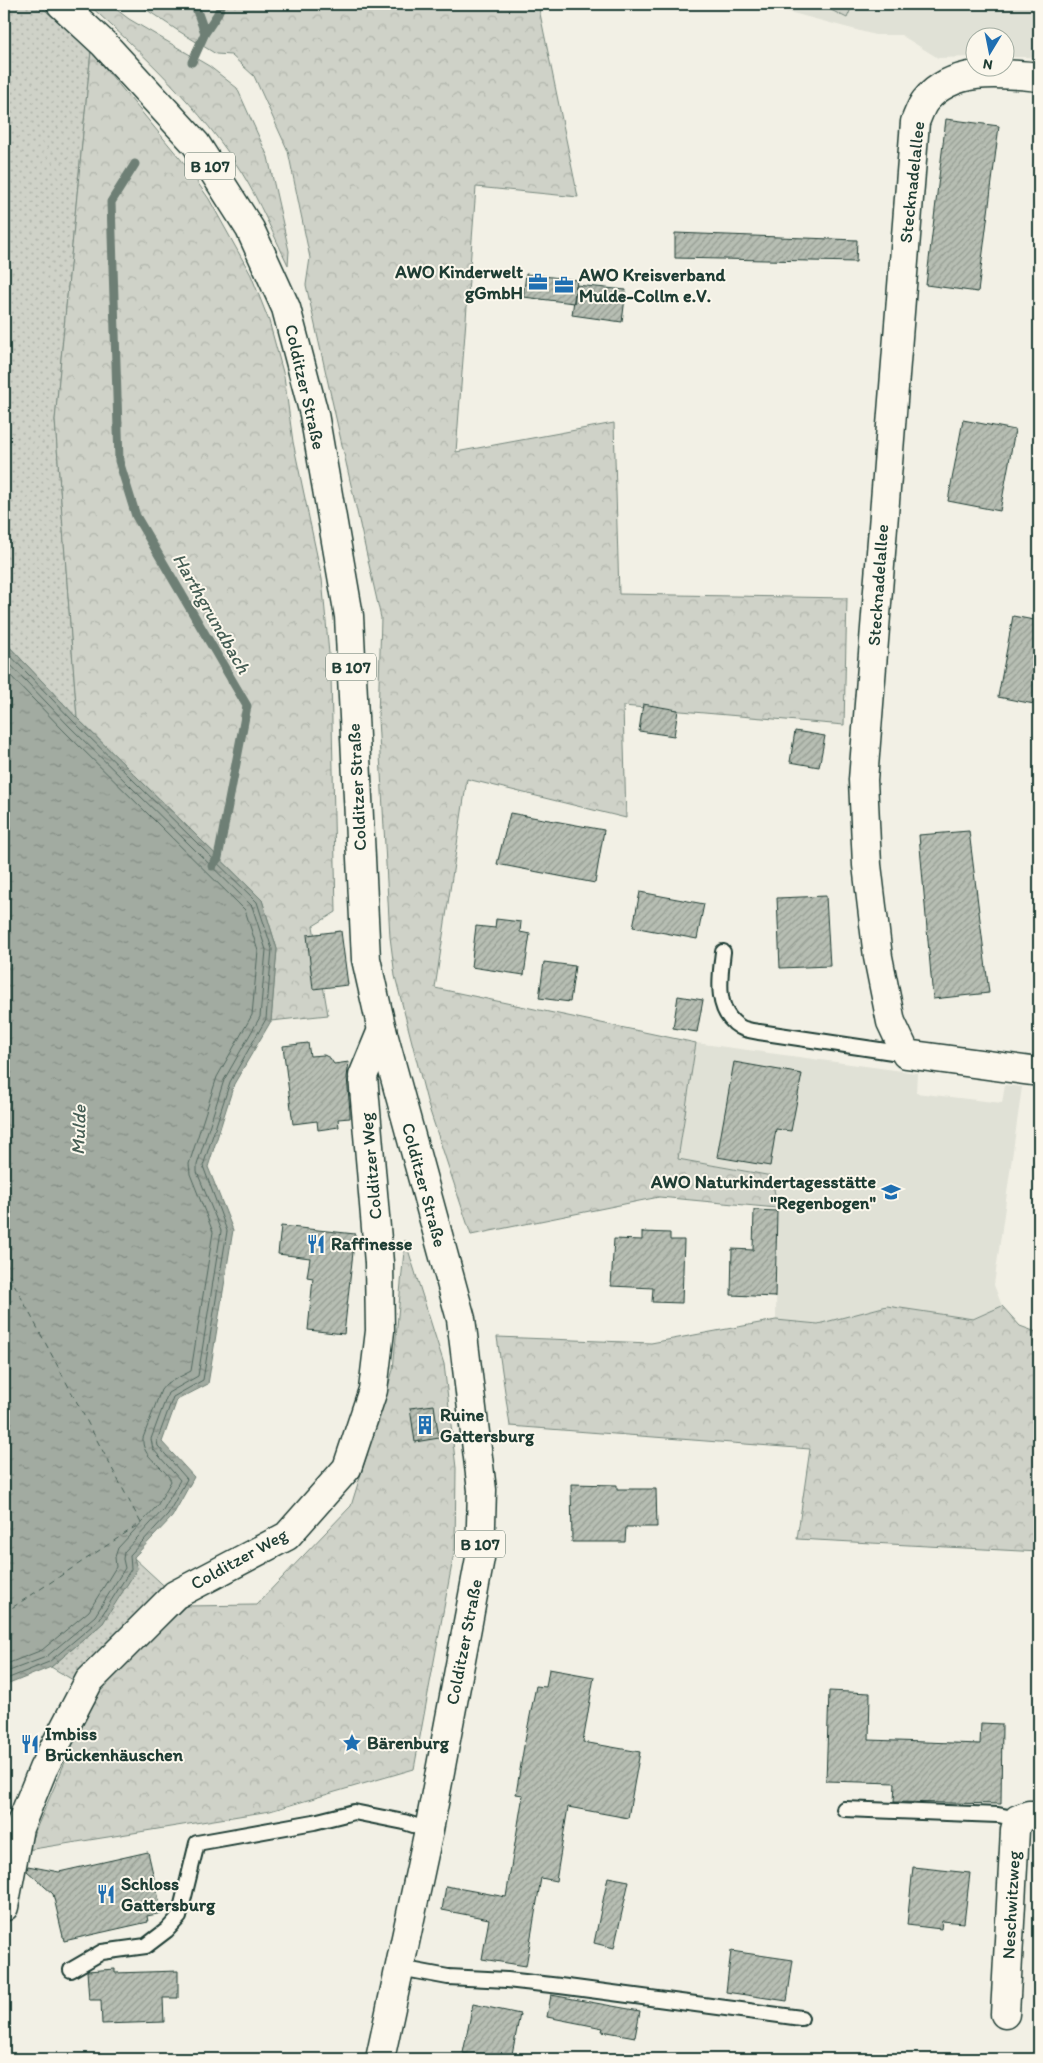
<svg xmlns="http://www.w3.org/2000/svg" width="1043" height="2063" font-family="Itim,sans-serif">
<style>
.built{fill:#e0e1d6}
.grass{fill:url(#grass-dots);stroke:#77887e}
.forest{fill:url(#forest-crowns);stroke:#77887e}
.garden{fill:#cfd2c8;stroke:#77887e}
.water{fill:url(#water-ripples);stroke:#6e7f75}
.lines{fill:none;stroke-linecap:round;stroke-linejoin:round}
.shore{stroke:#536960;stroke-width:1}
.stream{stroke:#6e7f75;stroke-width:9}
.ferry{stroke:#465e55;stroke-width:1;stroke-dasharray:6 5;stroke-linecap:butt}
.building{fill:url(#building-hatch);stroke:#1f3d34}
.lane-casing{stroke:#1f3d34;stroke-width:18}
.street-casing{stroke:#1f3d34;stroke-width:31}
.primary-casing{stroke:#1f3d34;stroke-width:31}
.lane{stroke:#fbf7ec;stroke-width:14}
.street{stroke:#fbf7ec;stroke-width:28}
.primary{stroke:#fbf7ec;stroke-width:28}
.labels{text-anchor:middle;stroke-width:4;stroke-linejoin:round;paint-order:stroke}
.shield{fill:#fbf7ec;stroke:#61756b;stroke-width:1}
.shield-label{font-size:16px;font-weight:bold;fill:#1f3d34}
.street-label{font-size:18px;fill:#1f3d34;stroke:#fbf7ec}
.poi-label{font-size:18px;font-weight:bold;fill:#1f3d34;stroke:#fbf7ec;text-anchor:start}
.water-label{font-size:19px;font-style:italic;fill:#465e55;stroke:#fbf7ec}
</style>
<defs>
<pattern id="grass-dots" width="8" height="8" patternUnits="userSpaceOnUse" patternTransform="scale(1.25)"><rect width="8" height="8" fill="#cfd2c8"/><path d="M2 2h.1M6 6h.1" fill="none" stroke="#b1b5ac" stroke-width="1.8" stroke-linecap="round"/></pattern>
<pattern id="forest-crowns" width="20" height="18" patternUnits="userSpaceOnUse" patternTransform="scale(1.25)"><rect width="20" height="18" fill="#cfd2c8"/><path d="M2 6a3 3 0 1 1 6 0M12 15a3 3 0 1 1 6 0" fill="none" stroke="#b1b5ac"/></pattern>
<pattern id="water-ripples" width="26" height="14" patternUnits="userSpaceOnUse" patternTransform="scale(1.25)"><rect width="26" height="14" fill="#a2aba1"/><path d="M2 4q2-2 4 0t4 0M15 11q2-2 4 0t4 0" fill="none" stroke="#838c84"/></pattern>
<pattern id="building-hatch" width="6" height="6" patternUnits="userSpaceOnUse" patternTransform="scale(1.25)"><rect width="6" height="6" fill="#b7beb3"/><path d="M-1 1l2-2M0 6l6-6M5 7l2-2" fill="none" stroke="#949c92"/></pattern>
</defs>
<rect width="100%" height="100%" fill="#f2f0e5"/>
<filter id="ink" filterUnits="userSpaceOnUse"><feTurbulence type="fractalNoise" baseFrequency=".02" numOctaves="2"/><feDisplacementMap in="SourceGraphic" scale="10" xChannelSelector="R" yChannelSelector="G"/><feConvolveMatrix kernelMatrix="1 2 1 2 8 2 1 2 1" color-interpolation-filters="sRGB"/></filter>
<g filter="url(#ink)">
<path class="built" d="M 759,4 L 1039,4 L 1039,53 L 1030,57 L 1006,57 L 1006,38 L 976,38 L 975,57 L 938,58 L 901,35 L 875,35 Z
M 696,1043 L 917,1073 L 916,1093 L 1002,1103 L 1005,1085 L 1022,1087 L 994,1285 L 1002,1306 L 973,1319 L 887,1306 L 818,1324 L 776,1320 L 777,1208 L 772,1176 L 678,1159 Z"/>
<path class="grass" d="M 4,4 L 38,4 L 91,51 L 55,420 L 77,718 L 4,641 Z
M 134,1558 L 186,1606 L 95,1693 L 51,1667 L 103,1623 Z"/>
<path class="forest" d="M 88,4 L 109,4 L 129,19 L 209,66 L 237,88 L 268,157 L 289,251 L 288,265 C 273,234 260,202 242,173 C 201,108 144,55 88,4 Z
M 138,4 L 538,4 L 578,197 L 476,187 L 456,452 L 614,423 L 619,594 L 847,598 L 844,725 L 623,706 L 626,818 L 467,779 L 435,988 L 696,1043 L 678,1159 L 772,1176 L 777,1208 L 659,1197 L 471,1235 L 428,1105 L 395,976 L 390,937 L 378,718 L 381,618 L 306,285 L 310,258 L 288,151 L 254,76 L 231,55 L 216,54 L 177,30 Z
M 91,51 L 183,162 L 209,199 L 251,275 L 269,321 L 284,376 L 293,442 L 322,579 L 331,675 L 336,912 L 313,926 L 328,1015 L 271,1021 L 277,949 L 262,900 L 77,718 L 55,420 Z
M 405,1240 L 444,1364 L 456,1468 L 455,1548 L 414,1769 L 270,1811 L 27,1850 L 95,1693 L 186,1606 L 256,1605 L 351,1506 L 393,1370 Z
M 887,1306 L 973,1319 L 1002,1306 L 1020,1326 L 1039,1333 L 1039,1552 L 797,1539 L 810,1449 L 510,1426 L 497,1337 L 651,1343 L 776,1320 L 818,1324 Z"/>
<path class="garden" d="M 819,4 L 853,4 L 847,18 Z"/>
<path class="water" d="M 4,641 L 77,718 L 262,900 L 277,949 L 271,1021 L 234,1084 L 208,1167 L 233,1230 L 208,1384 L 177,1400 L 162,1442 L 194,1477 L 172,1517 L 134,1557 L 137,1569 L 103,1623 L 51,1667 L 4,1686 Z"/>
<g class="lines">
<path class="shore" d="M 4,649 L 73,721 L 257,902 L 272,949 L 266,1019 L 230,1082 L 203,1166 L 227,1231 L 203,1380 L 173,1397 L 157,1441 L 158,1446 L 187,1479 L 168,1514 L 130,1555 L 131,1569 L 99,1620 L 49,1662 L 4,1680
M 4,658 L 69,726 L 252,906 L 266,950 L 260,1017 L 224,1080 L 197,1165 L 197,1172 L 221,1231 L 198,1376 L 168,1393 L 151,1439 L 153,1449 L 180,1480 L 163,1510 L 124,1552 L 123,1559 L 125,1568 L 95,1616 L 46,1657 L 4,1673
M 4,669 L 64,731 L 245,910 L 258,951 L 252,1015 L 217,1077 L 189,1164 L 190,1174 L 213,1232 L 191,1371 L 166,1384 L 161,1390 L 143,1438 C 141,1458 164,1465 171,1481 L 157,1506 L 118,1548 L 115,1557 L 116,1567 L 89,1611 L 42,1650 L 4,1665"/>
<path class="stream" d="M 191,4 L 196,8 L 205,33 L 192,62
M 205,33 L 217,15 L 222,4
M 135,164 L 111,202 L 119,461 L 136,516 L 247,706 L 218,858 L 212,866"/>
<path class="ferry" d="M 4,1265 L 141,1523 L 4,1613"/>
</g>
<path class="building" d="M 946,119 L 999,126 L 978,292 L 926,285 Z
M 675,233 L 857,240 L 856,262 L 675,258 Z
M 526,274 L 577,280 L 574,303 L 523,297 Z
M 576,285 L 626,290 L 622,322 L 572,315 Z
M 963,420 L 1015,430 L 1000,511 L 948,501 Z
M 1013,616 L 1039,621 L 1039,705 L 998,697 Z
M 643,704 L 678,710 L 674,736 L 639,731 Z
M 795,731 L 825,736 L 819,767 L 790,762 Z
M 510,813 L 604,830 L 595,883 L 497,864 Z
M 969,831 L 989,993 L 933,999 L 919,835 Z
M 640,892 L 704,904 L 697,939 L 633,927 Z
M 826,896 L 830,966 L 780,968 L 777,898 Z
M 496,919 L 521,922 L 520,932 L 530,934 L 524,975 L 471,967 L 476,926 L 495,928 Z
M 341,931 L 348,985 L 313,989 L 307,935 Z
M 544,962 L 575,966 L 570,1002 L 539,998 Z
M 678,996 L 703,1000 L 697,1032 L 673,1028 Z
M 308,1043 L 310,1056 L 324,1055 L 330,1058 L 334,1064 L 349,1062 L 347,1077 L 350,1112 L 350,1118 L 338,1119 L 339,1127 L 318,1130 L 317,1121 L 293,1124 L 283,1046 Z
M 734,1062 L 802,1074 L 791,1131 L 776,1129 L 770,1166 L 717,1157 Z
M 754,1210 L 777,1211 L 775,1297 L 731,1295 L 732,1249 L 753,1250 Z
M 281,1226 L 355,1234 L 344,1334 L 308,1330 L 313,1278 L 307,1277 L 310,1258 L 278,1254 Z
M 642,1232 L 670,1233 L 670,1240 L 684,1240 L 682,1303 L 652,1302 L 653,1288 L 611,1286 L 614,1239 L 642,1240 Z
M 434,1405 L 439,1438 L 415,1442 L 410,1408 Z
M 571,1484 L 617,1485 L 617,1489 L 656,1489 L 657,1527 L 626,1527 L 625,1542 L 572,1542 Z
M 549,1669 L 594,1677 L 583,1742 L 640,1752 L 628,1818 L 568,1807 L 556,1881 L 541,1878 L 526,1966 L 482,1959 L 489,1919 L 442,1910 L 446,1886 L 506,1897 L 523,1795 L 516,1794 L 524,1746 L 536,1686 L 546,1687 Z
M 829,1691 L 870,1693 L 869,1740 L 980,1744 L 981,1723 L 1002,1724 L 1001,1804 L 894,1802 L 895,1783 L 826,1781 Z
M 148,1852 L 162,1913 L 147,1916 L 148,1922 L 64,1941 L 53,1894 L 27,1871 L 28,1866 L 59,1872 Z
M 913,1867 L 970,1873 L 964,1923 L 942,1921 L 941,1929 L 907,1925 Z
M 608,1877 L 629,1881 L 614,1948 L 594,1943 Z
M 731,1951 L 793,1960 L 787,2001 L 726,1992 Z
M 115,1969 L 115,1973 L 178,1971 L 178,1998 L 163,1998 L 164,2022 L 102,2024 L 101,2000 L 89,2000 L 87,1971 Z
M 551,1995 L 640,2011 L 635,2037 L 602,2031 L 603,2028 L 547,2017 Z
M 473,2004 L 520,2014 L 511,2059 L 491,2059 L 463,2053 Z"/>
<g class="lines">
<g class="lane-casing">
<path id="lane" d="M 723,952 C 720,976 714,1012 740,1027 C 745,1030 753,1031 759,1032 L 906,1054
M 844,1809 L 998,1815 L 1018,1819
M 400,1968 L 448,1977 L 507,1980 L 560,1986 L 801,2018
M 71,1970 L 102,1952 L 146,1946 L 167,1930 L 179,1917 L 197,1843 L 314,1822 L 354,1812 L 404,1822 L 429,1830"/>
</g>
<g class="street-casing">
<path id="street" d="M 1039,77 C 1001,73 953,67 925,101 C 921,106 918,115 915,122 L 863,780 L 867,865 L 878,957 L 891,1022 L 906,1054 L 1039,1072
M 4,1907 L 19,1828 L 43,1769 L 89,1681 L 175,1595 L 287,1536 L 347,1468 L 373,1390 L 380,1331 L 379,1263 L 363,1076 L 382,1030
M 1005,2014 L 1015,1830 L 1018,1819 L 1029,1815 L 1039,1815"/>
</g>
<g class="primary-casing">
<path id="primary" d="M 61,4 L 104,44 L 196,144 L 250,229 L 286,308 L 314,414 L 349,616 L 366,959 L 382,1030 L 461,1319 L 482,1490 L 480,1558 L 429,1830 L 380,2059"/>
</g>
<use href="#lane" class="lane"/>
<use href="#street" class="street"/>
<use href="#primary" class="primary"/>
</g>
</g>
<defs>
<g id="office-bare" transform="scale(1.5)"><path d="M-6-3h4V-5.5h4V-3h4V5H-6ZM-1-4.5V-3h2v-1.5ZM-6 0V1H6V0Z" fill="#1f6fb2" stroke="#fbf7ec" stroke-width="2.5" paint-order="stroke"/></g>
<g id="school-bare" transform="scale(1.5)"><path d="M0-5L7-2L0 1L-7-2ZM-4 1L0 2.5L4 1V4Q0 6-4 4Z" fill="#1f6fb2" stroke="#fbf7ec" stroke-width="2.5" paint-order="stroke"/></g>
<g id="restaurant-bare" transform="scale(1.5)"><path d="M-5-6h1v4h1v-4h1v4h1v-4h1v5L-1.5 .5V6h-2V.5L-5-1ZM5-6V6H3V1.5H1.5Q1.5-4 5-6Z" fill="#1f6fb2" stroke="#fbf7ec" stroke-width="2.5" paint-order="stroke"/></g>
<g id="building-bare" transform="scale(1.5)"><path d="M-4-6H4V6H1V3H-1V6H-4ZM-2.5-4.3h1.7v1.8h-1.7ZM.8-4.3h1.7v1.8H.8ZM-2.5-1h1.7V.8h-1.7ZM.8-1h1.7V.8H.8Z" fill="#1f6fb2" stroke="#fbf7ec" stroke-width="2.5" paint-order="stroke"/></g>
<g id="sight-bare" transform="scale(1.5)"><path d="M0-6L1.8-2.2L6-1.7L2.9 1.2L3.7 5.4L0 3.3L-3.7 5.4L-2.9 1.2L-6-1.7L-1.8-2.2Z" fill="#1f6fb2" stroke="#fbf7ec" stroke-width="2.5" paint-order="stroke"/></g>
</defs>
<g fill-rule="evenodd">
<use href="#office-bare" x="538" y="282"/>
<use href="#office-bare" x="564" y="285"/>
<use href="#school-bare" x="891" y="1192"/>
<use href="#restaurant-bare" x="316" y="1244"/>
<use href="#building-bare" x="425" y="1425"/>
<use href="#sight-bare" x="352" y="1743"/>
<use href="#restaurant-bare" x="30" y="1744"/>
<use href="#restaurant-bare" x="106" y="1894"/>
</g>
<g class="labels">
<g class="shield">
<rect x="185" y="152.5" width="50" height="27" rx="4"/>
<rect x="326" y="653.5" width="50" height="27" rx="4"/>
<rect x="455" y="1530.5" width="50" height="27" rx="4"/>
</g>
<g class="shield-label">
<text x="210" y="172">B 107</text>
<text x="351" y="673">B 107</text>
<text x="480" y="1550">B 107</text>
</g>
<g class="street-label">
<text transform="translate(912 182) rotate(-84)" y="6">Stecknadelallee</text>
<text transform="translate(305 387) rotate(77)" y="6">Colditzer Straße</text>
<text transform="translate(878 585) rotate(-86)" y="6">Stecknadelallee</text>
<text transform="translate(357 787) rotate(-93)" y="6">Colditzer Straße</text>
<text transform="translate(371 1166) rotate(-95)" y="6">Colditzer Weg</text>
<text transform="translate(424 1185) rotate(75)" y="6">Colditzer Straße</text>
<text transform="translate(239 1559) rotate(-29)" y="6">Colditzer Weg</text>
<text transform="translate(464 1642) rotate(-79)" y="6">Colditzer Straße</text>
<text transform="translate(1011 1905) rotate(-87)" y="6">Neschwitzweg</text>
</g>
<g class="poi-label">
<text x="523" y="278" text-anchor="end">AWO Kinderwelt<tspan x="523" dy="21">gGmbH</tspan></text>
<text x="579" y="281">AWO Kreisverband<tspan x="579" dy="21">Mulde-Collm e.V.</tspan></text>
<text x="876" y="1188" text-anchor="end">AWO Naturkindertagesstätte<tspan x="876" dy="21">"Regenbogen"</tspan></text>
<text x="331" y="1250">Raffinesse</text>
<text x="440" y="1421">Ruine<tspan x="440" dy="21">Gattersburg</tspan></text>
<text x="45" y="1740">Imbiss<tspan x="45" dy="21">Brückenhäuschen</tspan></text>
<text x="367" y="1749">Bärenburg</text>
<text x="121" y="1890">Schloss<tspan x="121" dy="21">Gattersburg</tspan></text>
</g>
<g class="water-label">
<text transform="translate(212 613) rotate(60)" y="7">Harthgrundbach</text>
<text transform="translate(78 1130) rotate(-88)" y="7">Mulde</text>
</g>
</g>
<rect width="1043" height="2063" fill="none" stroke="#fbf7ec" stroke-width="20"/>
<rect x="10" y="10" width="1023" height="2043" fill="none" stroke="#1f3d34" stroke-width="2" filter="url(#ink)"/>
<g transform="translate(990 52) rotate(190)"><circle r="24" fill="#fbf7ec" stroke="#a3ada2"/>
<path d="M0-4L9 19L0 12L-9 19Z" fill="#1f6fb2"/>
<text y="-8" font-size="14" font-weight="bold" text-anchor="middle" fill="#1f3d34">N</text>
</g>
</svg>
